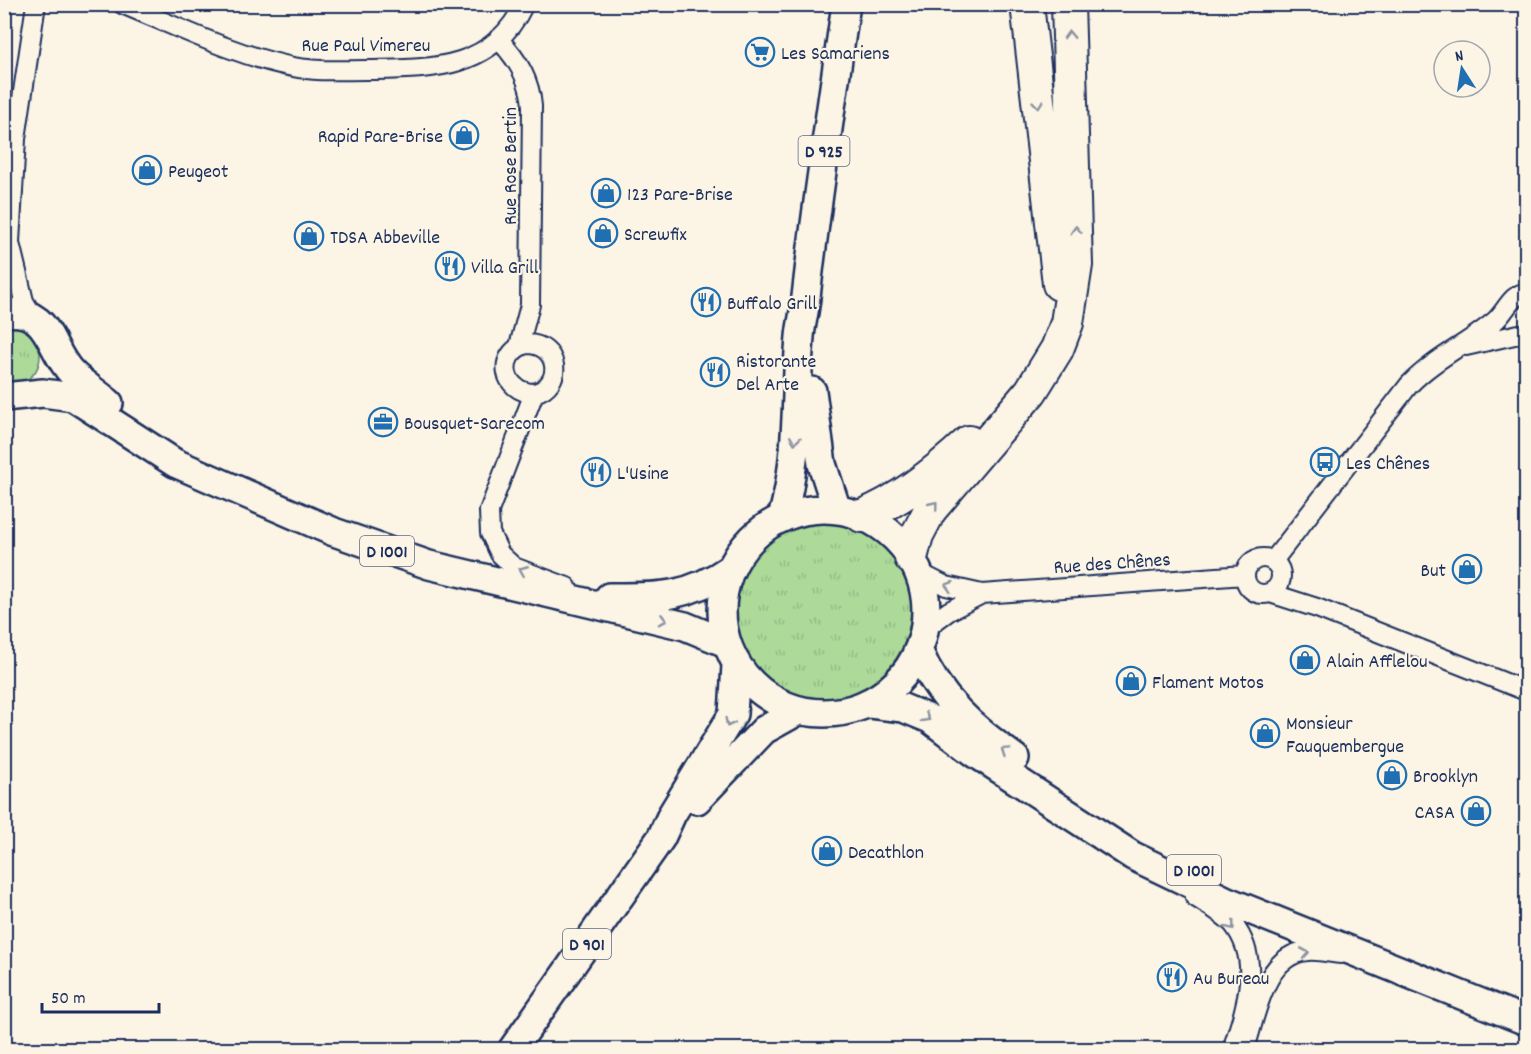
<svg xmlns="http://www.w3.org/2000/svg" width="1531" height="1054" font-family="Dekko,sans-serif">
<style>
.grass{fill:url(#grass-tufts);stroke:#64847c;stroke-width:1.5}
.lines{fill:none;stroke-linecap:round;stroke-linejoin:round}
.street-casing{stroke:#1b2f5e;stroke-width:22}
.primary-casing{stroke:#1b2f5e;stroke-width:32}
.highway-casing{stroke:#1b2f5e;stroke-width:36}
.street{stroke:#fcf5e5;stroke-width:18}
.primary{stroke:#fcf5e5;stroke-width:27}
.highway{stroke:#fcf5e5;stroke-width:32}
.oneway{stroke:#8c92a2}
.labels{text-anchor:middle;stroke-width:4.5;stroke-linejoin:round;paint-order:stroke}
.shield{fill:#fcf5e5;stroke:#5e6a86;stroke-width:1.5}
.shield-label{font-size:18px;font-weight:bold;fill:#1b2f5e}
.street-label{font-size:20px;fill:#1b2f5e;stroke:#fcf5e5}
.poi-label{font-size:20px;fill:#1b2f5e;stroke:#fcf5e5;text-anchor:start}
</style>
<defs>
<pattern id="grass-tufts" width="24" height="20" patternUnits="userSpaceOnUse" patternTransform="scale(1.5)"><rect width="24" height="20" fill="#adda99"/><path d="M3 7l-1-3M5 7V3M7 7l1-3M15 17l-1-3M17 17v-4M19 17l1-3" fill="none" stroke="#94bb86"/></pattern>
</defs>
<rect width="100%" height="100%" fill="#fcf5e5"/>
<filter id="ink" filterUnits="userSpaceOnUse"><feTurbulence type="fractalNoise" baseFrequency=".0167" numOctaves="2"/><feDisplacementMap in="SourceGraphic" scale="12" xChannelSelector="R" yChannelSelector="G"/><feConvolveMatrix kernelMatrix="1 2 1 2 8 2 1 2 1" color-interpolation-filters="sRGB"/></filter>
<g filter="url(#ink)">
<path class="grass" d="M 13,326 C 56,337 43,391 5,382 L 5,328 Z
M731 609a90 90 0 1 1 180 0a90 90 0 1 1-180 0Z"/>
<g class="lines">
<g class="street-casing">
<path id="street" d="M 122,4 C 178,27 234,55 293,67 C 317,72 342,70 366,70 C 429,69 493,71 524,4
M 498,39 C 517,58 530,79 532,106 L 530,305 L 519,346
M 11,247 L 24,301 L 34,318
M 4,267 L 10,242 L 16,139 L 36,4
M 1466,346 L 1519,334
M 534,393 C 502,392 496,354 526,344 C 559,343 565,385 534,393 L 489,511 L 490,533 L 500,554 L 514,567 L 567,587
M1245 576a18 18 0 1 1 36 0a18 18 0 1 1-36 0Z
M 1273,561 L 1409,385 C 1435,358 1468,344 1496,320 C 1506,311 1512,293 1526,293
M 918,572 L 946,586 L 982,594 L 1245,575
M 1270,593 L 1317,608 L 1526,691
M 924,629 L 949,611 L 982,594
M 1195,897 C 1207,905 1223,913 1233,924 C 1263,962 1245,1009 1232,1050
M 1247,1042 C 1257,1010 1266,954 1308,951 C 1318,950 1330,953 1341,954"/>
</g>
<g class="primary-casing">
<path id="primary" d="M 4,313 C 51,307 48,349 72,373 C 83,384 97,393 109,403
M 812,391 L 822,464 L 837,510
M 4,397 L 43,393 L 73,397 L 175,463 L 334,532 L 429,565 L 685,626 L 726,643
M722 611a102 102 0 1 1 204 0a102 102 0 1 1-204 0Z
M 782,518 C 799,459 795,398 800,337 C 801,324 805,311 806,297 C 817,199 832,102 846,4
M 609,597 C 659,597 688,598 731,568
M 918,650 C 938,698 973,729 1015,758
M 870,704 L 903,708 L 930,719 L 975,753 L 1133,856 L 1225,900 L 1526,1021
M 697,800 L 764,730 L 798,711
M 512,1050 L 661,838 L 672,814 L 733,714 L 736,665"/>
</g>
<g class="highway-casing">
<path id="highway" d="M 1027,4 L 1059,284
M 862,516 C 901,500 939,470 969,442
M 911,558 L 917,535 L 930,510 L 1031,391 L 1057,349 L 1067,323 L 1076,265 L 1068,4"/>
</g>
<use href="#street" class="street"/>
<use href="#primary" class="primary"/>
<use href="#highway" class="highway"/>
</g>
<defs><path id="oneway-chevron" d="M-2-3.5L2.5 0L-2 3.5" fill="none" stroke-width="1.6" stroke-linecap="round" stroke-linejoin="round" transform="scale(1.5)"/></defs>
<g class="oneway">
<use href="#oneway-chevron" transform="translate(1069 35) rotate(-92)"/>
<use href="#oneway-chevron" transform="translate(1038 104) rotate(84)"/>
<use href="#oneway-chevron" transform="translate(1076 230) rotate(-92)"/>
<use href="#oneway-chevron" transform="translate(795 440) rotate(97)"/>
<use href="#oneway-chevron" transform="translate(934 505) rotate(-51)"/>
<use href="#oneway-chevron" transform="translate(523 570) rotate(-158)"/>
<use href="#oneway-chevron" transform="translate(949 586) rotate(-162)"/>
<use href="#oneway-chevron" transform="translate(663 620) rotate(14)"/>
<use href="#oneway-chevron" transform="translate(926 718) rotate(31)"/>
<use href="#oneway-chevron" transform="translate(729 723) rotate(116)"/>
<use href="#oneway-chevron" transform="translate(1005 751) rotate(-145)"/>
<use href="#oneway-chevron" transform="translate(1231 926) rotate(52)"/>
<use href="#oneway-chevron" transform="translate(1305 953) rotate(-10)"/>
</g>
</g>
<defs>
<g id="supermarket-ring" transform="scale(1.5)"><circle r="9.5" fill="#fcf5e5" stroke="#1f6fb2" stroke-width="1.5"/><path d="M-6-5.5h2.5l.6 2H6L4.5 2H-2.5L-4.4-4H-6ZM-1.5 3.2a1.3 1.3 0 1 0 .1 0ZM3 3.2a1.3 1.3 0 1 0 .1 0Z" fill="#1f6fb2"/></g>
<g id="shop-ring" transform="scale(1.5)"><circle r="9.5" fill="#fcf5e5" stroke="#1f6fb2" stroke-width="1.5"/><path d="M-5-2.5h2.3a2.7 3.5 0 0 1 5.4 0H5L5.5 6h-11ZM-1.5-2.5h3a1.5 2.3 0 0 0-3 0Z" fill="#1f6fb2"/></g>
<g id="restaurant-ring" transform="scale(1.5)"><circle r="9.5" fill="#fcf5e5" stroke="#1f6fb2" stroke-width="1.5"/><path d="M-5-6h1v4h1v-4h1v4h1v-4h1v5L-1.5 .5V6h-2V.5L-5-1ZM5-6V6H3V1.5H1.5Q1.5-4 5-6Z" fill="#1f6fb2"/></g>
<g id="office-ring" transform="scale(1.5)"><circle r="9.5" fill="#fcf5e5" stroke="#1f6fb2" stroke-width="1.5"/><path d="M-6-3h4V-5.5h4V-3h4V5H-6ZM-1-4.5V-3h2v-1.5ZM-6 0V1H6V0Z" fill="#1f6fb2"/></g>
<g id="bus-ring" transform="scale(1.5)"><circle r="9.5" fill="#fcf5e5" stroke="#1f6fb2" stroke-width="1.5"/><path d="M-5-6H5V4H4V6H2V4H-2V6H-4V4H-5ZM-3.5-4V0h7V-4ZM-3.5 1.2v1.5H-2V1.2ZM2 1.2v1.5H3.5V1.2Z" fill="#1f6fb2"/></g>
</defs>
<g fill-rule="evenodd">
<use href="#supermarket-ring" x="760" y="52"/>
<use href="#shop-ring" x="464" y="135"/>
<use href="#shop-ring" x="147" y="170"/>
<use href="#shop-ring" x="606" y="193"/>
<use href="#shop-ring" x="603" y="233"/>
<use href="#shop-ring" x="309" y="236"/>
<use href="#restaurant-ring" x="450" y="266"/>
<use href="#restaurant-ring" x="706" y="302"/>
<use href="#restaurant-ring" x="715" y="372"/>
<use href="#office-ring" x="383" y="422"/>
<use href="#bus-ring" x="1325" y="462"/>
<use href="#restaurant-ring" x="596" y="472"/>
<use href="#shop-ring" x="1467" y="569"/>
<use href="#shop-ring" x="1305" y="660"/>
<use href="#shop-ring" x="1131" y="681"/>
<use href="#shop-ring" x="1265" y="733"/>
<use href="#shop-ring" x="1392" y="775"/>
<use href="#shop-ring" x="1476" y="811"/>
<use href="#shop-ring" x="827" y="851"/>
<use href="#restaurant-ring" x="1172" y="977"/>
</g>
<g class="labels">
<g class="shield">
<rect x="798.5" y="136" width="51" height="30" rx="4.5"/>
<rect x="360" y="536" width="54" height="30" rx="4.5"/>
<rect x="1167" y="855" width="54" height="30" rx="4.5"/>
<rect x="563" y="929" width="48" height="30" rx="4.5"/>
</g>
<g class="shield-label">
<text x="824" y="157">D 925</text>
<text x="387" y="557">D 1001</text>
<text x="1194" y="876">D 1001</text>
<text x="587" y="950">D 901</text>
</g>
<g class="street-label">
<text x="366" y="51">Rue Paul Vimereu</text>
<text transform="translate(509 166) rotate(-90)" y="7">Rue Rose Bertin</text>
<text transform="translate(1112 562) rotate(-4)" y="7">Rue des Chênes</text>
</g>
<g class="poi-label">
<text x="781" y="59">Les Samariens</text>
<text x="443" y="142" text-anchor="end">Rapid Pare-Brise</text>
<text x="168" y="177">Peugeot</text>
<text x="627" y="200">123 Pare-Brise</text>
<text x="624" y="240">Screwfix</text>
<text x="330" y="243">TDSA Abbeville</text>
<text x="471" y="273">Villa Grill</text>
<text x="727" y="309">Buffalo Grill</text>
<text x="736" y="367">Ristorante<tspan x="736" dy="23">Del Arte</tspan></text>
<text x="404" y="429">Bousquet-Sarecom</text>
<text x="1346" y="469">Les Chênes</text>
<text x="617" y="479">L'Usine</text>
<text x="1446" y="576" text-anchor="end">But</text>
<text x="1326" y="667">Alain Afflelou</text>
<text x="1152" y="688">Flament Motos</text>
<text x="1286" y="729">Monsieur<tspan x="1286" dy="23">Fauquembergue</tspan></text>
<text x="1413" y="782">Brooklyn</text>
<text x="1455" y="818" text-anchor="end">CASA</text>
<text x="848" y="858">Decathlon</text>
<text x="1193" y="984">Au Bureau</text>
</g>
</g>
<rect width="1531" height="1054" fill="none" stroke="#fcf5e5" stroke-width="24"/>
<rect x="12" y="12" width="1507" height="1030" fill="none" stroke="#1b2f5e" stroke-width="2" filter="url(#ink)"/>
<g transform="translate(1462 69) rotate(348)"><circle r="28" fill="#fcf5e5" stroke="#a2a6af" stroke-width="1.5"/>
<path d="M0-4.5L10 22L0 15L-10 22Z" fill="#1f6fb2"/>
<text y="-9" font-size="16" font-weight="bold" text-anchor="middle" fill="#1b2f5e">N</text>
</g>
<path d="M42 1003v9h117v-9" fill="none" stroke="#1b2f5e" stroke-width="3"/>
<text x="51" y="1003" font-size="18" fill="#1b2f5e" stroke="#fcf5e5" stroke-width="4.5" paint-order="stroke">50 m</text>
</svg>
